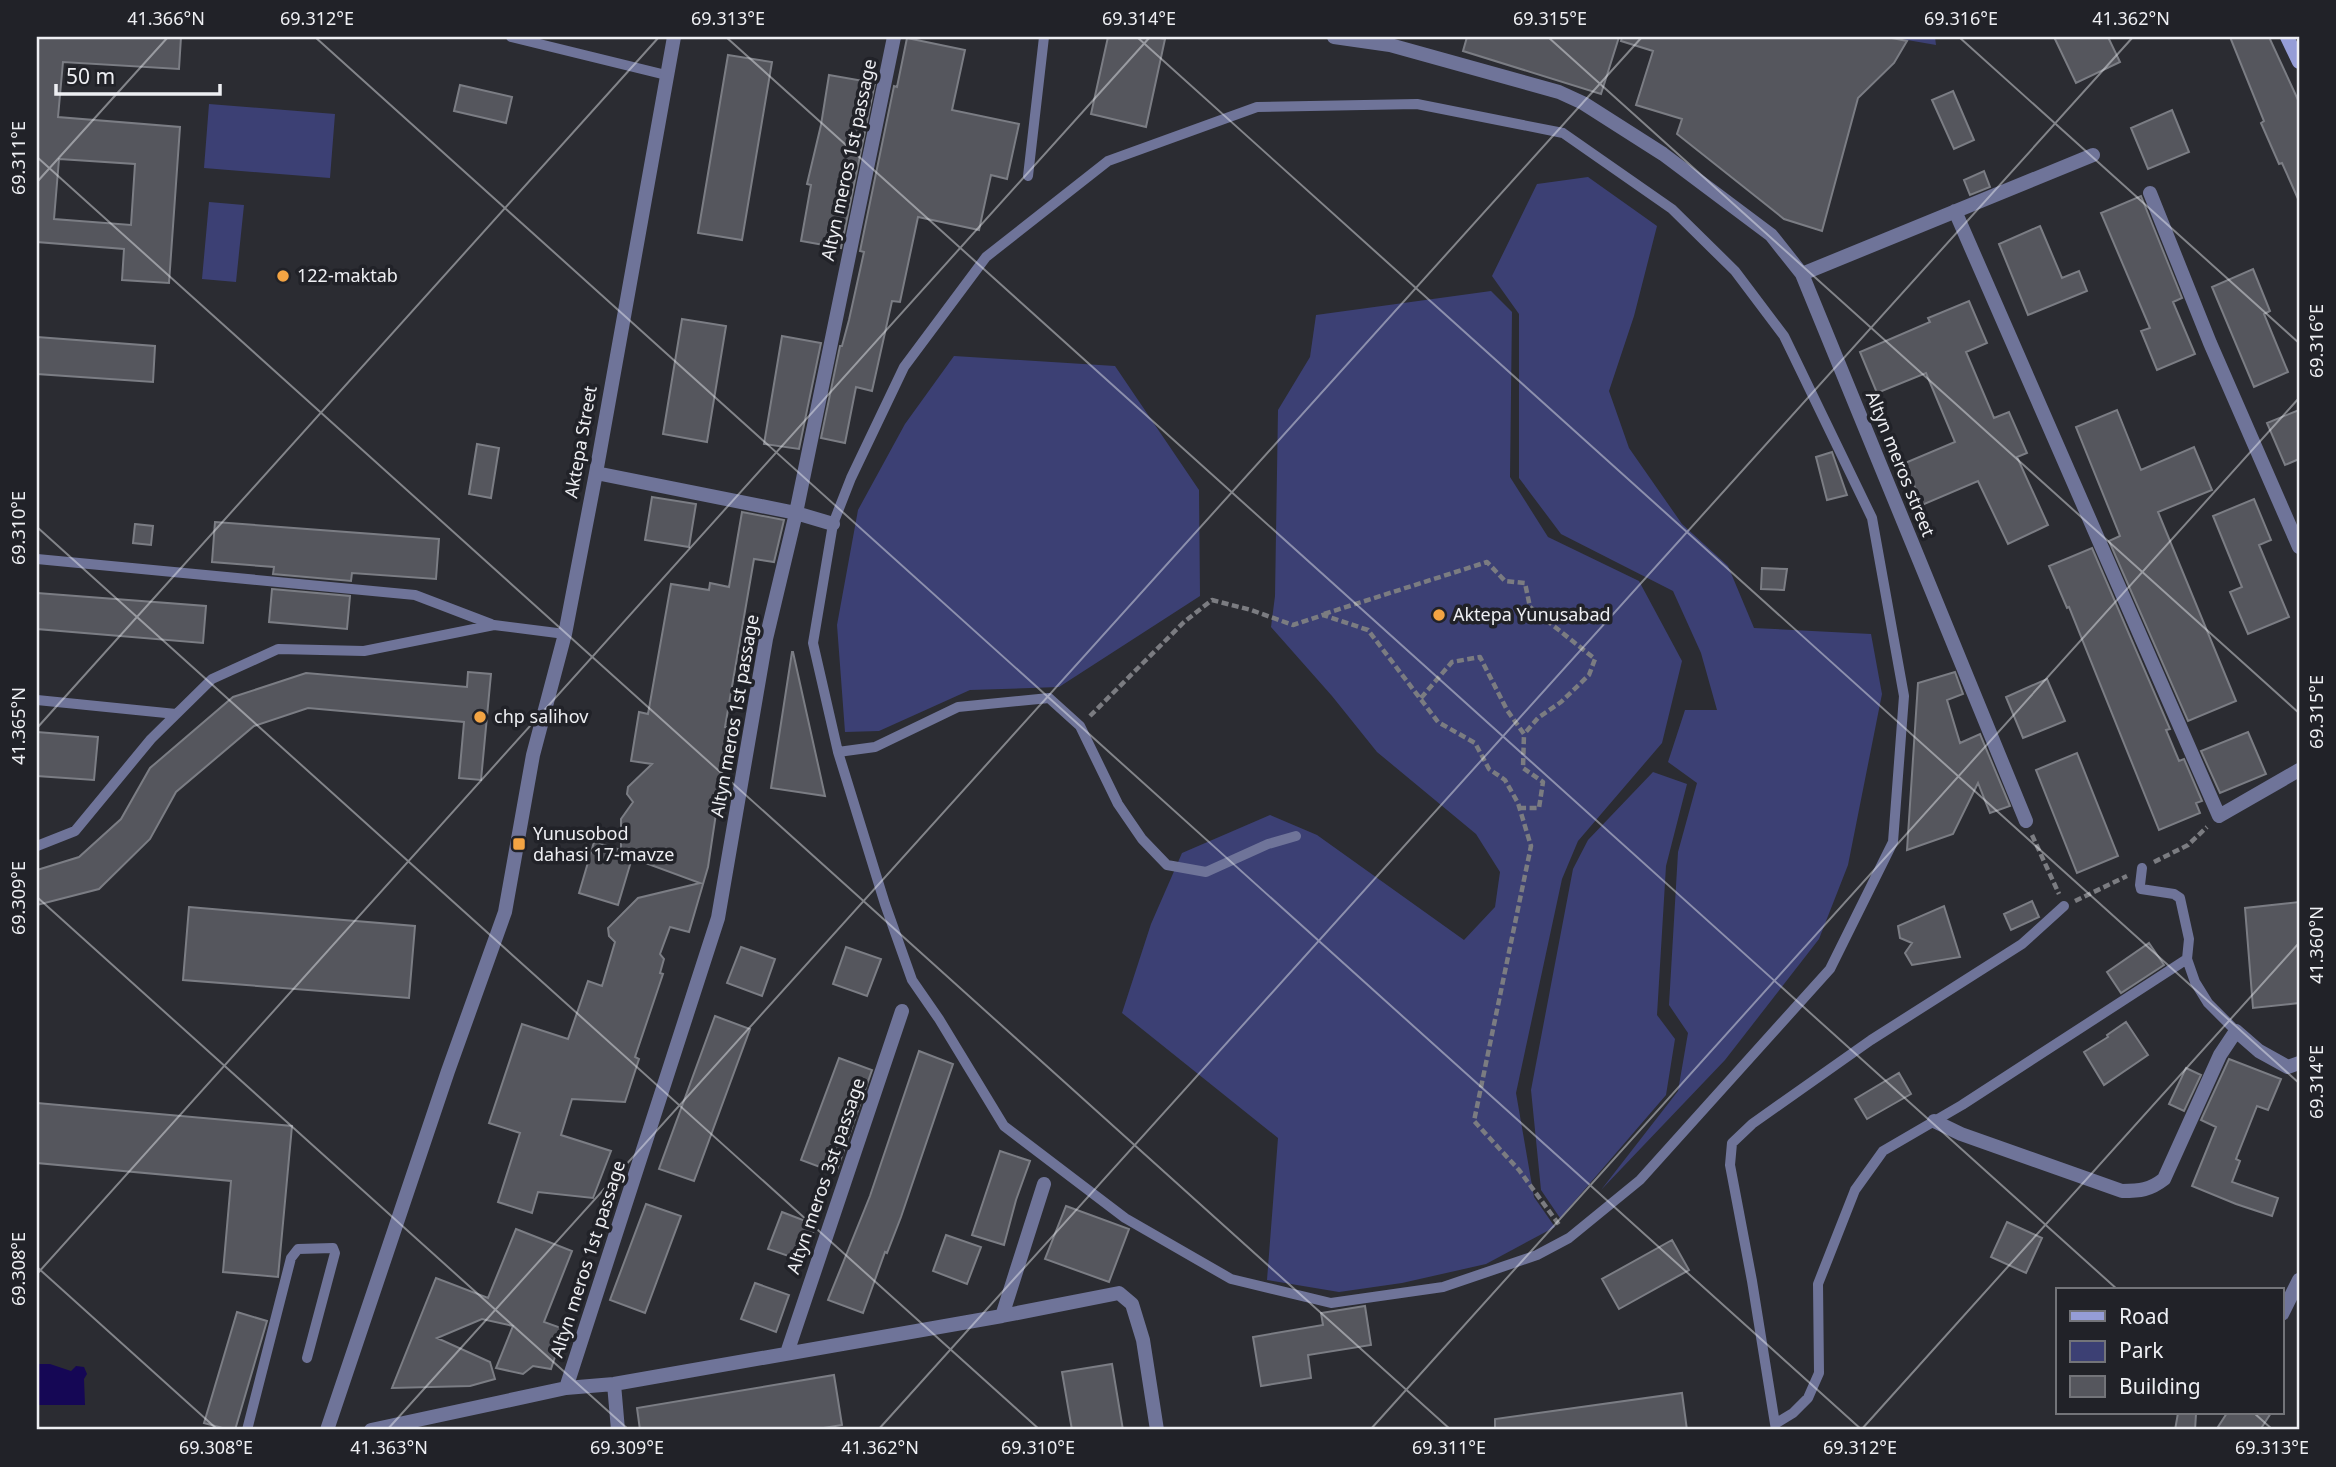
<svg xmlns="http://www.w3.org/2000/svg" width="2336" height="1467" font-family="'Noto Sans',sans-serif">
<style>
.green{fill:#3c4074}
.water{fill:#150755}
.building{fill:#55565d;stroke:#7b7d84;stroke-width:2;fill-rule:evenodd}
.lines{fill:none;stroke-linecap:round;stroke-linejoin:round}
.path{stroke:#7b7c81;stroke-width:4.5;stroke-dasharray:7 3.5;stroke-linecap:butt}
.lane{stroke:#6f7499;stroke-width:10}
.street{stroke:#6f7499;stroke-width:14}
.secondary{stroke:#959dd7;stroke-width:14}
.ticks{fill:none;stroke:#eeeff3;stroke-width:2;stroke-opacity:0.45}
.poi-dot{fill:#f3a443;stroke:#212228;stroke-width:2.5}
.labels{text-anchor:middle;stroke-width:7;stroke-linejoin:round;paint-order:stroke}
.street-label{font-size:18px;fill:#eeeff3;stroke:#212228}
.poi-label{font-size:18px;fill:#eeeff3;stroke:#212228;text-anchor:start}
.neatline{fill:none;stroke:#eeeff3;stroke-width:2.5}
.ticks-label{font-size:18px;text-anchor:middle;fill:#eeeff3}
</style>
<rect width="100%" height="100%" fill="#2b2c32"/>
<path class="green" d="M 1890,37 L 1935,37 L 1936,45 Z
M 209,104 L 335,114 L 330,178 L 204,168 Z
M 1588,177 L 1657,226 L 1634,316 L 1609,391 L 1629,448 L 1682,524 L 1728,566 L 1754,628 L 1871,634 L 1882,694 L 1848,865 L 1819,939 L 1725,1060 L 1601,1190 L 1678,1091 L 1688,1033 L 1669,1005 L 1678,852 L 1697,783 L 1668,762 L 1685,710 L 1717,710 L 1701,653 L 1673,591 L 1561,534 L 1519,478 L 1519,314 L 1492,276 L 1537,184 Z
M 209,202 L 244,205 L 236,282 L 202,279 Z
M 1491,291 L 1512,312 L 1510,477 L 1548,537 L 1639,581 L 1682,661 L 1662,743 L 1578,841 L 1562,879 L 1516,1093 L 1534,1197 L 1555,1227 L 1486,1264 L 1402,1283 L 1339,1292 L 1267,1280 L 1278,1138 L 1122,1013 L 1151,924 L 1182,853 L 1270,815 L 1317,835 L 1464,940 L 1495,907 L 1500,872 L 1476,834 L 1377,752 L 1332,696 L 1271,627 L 1275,596 L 1278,410 L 1310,357 L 1316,315 Z
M 954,356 L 1115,366 L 1199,490 L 1200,596 L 1059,687 L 970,690 L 879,731 L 845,732 L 837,625 L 858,510 L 905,424 Z
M 1653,772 L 1687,784 L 1666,866 L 1657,1015 L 1675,1039 L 1666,1095 L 1560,1218 L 1541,1190 L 1531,1090 L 1573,869 L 1588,840 Z"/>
<path class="water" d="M 37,1364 L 50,1364 L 71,1371 L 76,1366 L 84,1367 L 87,1374 L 84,1379 L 85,1405 L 37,1405 Z"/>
<path class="building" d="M 37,37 L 181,37 L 179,69 L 63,62 L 58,117 L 180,127 L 169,283 L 122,280 L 124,249 L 37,242 ZM 59,159 L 135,164 L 131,225 L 54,219 Z
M 1108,37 L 1155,37 L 1165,39 L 1146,127 L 1091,114 Z
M 1467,37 L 1619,37 L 1601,94 L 1463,51 Z
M 1622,37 L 1887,37 L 1907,41 L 1894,63 L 1858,98 L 1822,231 L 1784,219 L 1764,203 L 1677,134 L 1682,119 L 1636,105 L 1653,51 L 1621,41 Z
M 2054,37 L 2108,37 L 2120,62 L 2076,83 Z
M 2230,37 L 2269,37 L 2299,102 L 2299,201 L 2282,163 L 2279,164 L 2261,123 L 2264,121 Z
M 907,38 L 965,50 L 952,110 L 1019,124 L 1007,179 L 991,175 L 979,230 L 918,217 L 900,302 L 892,301 L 872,391 L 856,387 L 845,443 L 821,438 L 840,346 L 842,346 L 849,320 L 864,252 L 860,251 L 894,86 L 897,87 Z
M 728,55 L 772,62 L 742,240 L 698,233 Z
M 829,75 L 875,83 L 841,248 L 801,241 L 811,185 L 807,184 L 821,125 Z
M 460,85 L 512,97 L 506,123 L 454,111 Z
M 1953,91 L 1974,140 L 1954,149 L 1932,100 Z
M 2172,110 L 2189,152 L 2148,169 L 2131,128 Z
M 1984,171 L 1990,187 L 1970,195 L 1964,180 Z
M 2141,196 L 2182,298 L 2173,302 L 2195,354 L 2157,370 L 2141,331 L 2150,328 L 2101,213 Z
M 2040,226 L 2062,278 L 2079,271 L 2087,291 L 2028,315 L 1999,244 Z
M 2253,269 L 2270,311 L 2264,314 L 2288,372 L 2254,387 L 2212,287 Z
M 1969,301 L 1987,343 L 1966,352 L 1994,418 L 2009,412 L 2027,453 L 2017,457 L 2048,525 L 2008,544 L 1978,481 L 1922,505 L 1905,463 L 1955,442 L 1926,373 L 1877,393 L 1860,352 L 1930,322 L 1928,318 Z
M 682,319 L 726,326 L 707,442 L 663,434 Z
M 782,336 L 821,343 L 799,449 L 764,444 Z
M 37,337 L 155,346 L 153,382 L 37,374 Z
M 2117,410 L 2141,470 L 2194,447 L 2212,490 L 2158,512 L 2236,701 L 2188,721 L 2109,541 L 2120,536 L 2076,427 Z
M 2299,410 L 2299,459 L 2285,465 L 2267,423 Z
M 477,444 L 499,448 L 491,498 L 469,494 Z
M 1832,452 L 1847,495 L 1827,500 L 1816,457 Z
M 652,497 L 696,504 L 689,547 L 645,540 Z
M 2254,499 L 2271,540 L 2259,545 L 2289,617 L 2248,634 L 2230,592 L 2242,587 L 2213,516 Z
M 742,512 L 784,520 L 774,562 L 754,559 L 725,727 L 729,727 L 708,867 L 689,932 L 670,927 L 660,954 L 664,959 L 660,973 L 663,974 L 635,1057 L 639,1059 L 625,1102 L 572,1099 L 561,1135 L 611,1151 L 593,1198 L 538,1192 L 532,1213 L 498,1202 L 520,1133 L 489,1123 L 522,1024 L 568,1039 L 588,981 L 602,986 L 615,942 L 609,936 L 608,928 L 638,898 L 700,883 L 632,858 L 618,905 L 579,893 L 594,842 L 621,850 L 621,819 L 633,802 L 627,794 L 628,787 L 652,764 L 631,761 L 639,712 L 648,714 L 671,584 L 709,590 L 710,583 L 729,587 Z
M 215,522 L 439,539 L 436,579 L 352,573 L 351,581 L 273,574 L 274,567 L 212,562 Z
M 135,524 L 153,526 L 151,545 L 133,543 Z
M 2092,548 L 2170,729 L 2166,730 L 2179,761 L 2184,759 L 2202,801 L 2196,803 L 2200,813 L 2159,830 L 2069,607 L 2067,608 L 2049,566 Z
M 1762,568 L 1787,569 L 1784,590 L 1761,589 Z
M 272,589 L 350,596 L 347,629 L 269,622 Z
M 37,593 L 206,606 L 203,643 L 37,629 Z
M 792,652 L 793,652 L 825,796 L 771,788 Z
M 468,672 L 491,674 L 481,780 L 459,778 L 464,722 L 308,708 L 254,726 L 176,792 L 150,839 L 99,889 L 37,905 L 37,870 L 79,857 L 121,819 L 150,768 L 233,697 L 306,673 L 467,687 Z
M 1955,672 L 1963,694 L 1947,700 L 1960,743 L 1980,734 L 2010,806 L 1990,813 L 1978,783 L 1953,834 L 1907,850 L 1918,683 Z
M 2047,679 L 2065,721 L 2023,738 L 2006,697 Z
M 37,732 L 98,737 L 94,780 L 37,776 Z
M 2248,732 L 2266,774 L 2220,793 L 2201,751 Z
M 2077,753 L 2118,856 L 2077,873 L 2036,770 Z
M 2032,901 L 2039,917 L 2011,930 L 2004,914 Z
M 2299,902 L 2299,1003 L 2253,1008 L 2245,908 Z
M 1944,906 L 1960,957 L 1912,965 L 1905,953 L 1912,943 L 1900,938 L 1898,926 Z
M 189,907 L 415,926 L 409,998 L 183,980 Z
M 2149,943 L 2164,965 L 2121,993 L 2107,972 Z
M 741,947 L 775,959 L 762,996 L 727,983 Z
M 846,947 L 881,959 L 867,996 L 833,984 Z
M 715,1016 L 750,1029 L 694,1181 L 659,1169 Z
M 2126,1022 L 2148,1055 L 2104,1085 L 2084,1052 L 2108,1037 L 2107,1035 Z
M 919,1051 L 953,1064 L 901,1217 L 887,1253 L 885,1252 L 863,1313 L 828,1300 L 870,1196 Z
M 839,1058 L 872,1070 L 836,1173 L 801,1160 Z
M 2229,1059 L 2281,1079 L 2268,1110 L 2257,1106 L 2236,1159 L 2240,1161 L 2232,1182 L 2278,1198 L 2272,1216 L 2236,1204 L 2192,1186 L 2216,1127 L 2201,1120 Z
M 2186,1068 L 2201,1075 L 2184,1111 L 2169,1104 Z
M 1899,1073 L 1911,1094 L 1867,1119 L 1855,1099 Z
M 37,1103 L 292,1126 L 278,1277 L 223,1272 L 231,1181 L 37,1163 Z
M 1000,1151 L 1030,1161 L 1016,1200 L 1004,1245 L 972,1235 Z
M 646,1204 L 681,1216 L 645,1313 L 610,1300 Z
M 1066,1206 L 1129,1229 L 1109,1282 L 1045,1259 Z
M 782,1212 L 816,1225 L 803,1261 L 768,1249 Z
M 2007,1222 L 2042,1238 L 2026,1273 L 1991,1257 Z
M 516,1229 L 572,1251 L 544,1322 L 564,1329 L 551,1369 L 533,1366 L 523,1374 L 496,1368 L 513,1326 L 482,1319 L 437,1338 L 490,1362 L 495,1379 L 470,1386 L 392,1388 L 436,1278 L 488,1298 Z
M 946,1235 L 981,1247 L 967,1284 L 933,1271 Z
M 1672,1240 L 1689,1270 L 1619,1309 L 1602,1279 Z
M 755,1283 L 789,1295 L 776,1332 L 741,1319 Z
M 1365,1306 L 1371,1345 L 1308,1355 L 1311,1378 L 1261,1386 L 1253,1337 L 1323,1325 L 1321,1313 Z
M 237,1312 L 267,1321 L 235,1430 L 230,1430 L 204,1423 Z
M 1112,1364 L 1123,1430 L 1072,1430 L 1062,1372 Z
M 834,1375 L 842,1425 L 811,1430 L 640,1430 L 637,1408 Z
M 1682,1393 L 1687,1430 L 1495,1430 L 1495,1419 Z
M 2178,1413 L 2196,1414 L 2195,1430 L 2175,1430 Z
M 2227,1413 L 2271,1413 L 2260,1430 L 2216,1430 Z"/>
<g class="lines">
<path class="path" d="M 1324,614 L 1487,562 L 1505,581 L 1525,583 L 1530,607 L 1595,659 L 1589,675 L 1561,702 L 1538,718 L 1524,734
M 1421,698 L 1452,662 L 1480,657 L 1507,710 L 1524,734 L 1523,768 L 1543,782 L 1539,808 L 1519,808
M 1090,716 L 1184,622 L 1212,600 L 1251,610 L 1293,625 L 1323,615 L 1368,630 L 1438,722 L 1475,743 L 1489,769 L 1505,780 L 1518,803 L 1531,846 L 1474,1121 L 1519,1170 L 1560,1226
M 2032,835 L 2059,894
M 2154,862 L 2188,845 L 2207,827
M 2075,901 L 2127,876"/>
<path class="lane" d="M 511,37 L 666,75
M 1417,104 L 1563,133 L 1672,209 L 1735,271 L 1784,336 L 1872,518 L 1904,696 L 1893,842 L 1830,969 L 1640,1180 L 1569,1238 L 1537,1255 L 1443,1287 L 1331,1303 L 1231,1279 L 1125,1218 L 1004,1126 L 939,1019 L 912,980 L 885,904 L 838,752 L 813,643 L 833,524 L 851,478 L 904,367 L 986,257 L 1108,161 L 1257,107 Z
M 1028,176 L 1044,37
M 37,559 L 415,595 L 491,624
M 37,700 L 176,714
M 838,752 L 875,747 L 958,707 L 1049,698 L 1080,726 L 1118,804 L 1142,839 L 1167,865 L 1206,872 L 1268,844 L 1296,836
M 37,846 L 75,831 L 151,739 L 212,679 L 278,649 L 364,651 L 494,625 L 565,634
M 2142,868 L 2140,885 L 2141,889 L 2174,894 L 2180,898 L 2189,939 L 2187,959 L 2195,982 L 2208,1003 L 2236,1031
M 1775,1424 L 1793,1413 L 1808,1398 L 1819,1373 L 1818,1284 L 1855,1190 L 1883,1151 L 1962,1105 L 2187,959
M 247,1430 L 291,1258 L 298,1249 L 333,1248 L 335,1253 L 307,1358
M 1776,1430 L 1752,1281 L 1730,1165 L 1732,1143 L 1752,1124 L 1871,1040 L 2022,944 L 2064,906"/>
<path class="street" d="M 1334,37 L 1390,45 L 1559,92 L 1583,103 L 1663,154 L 1771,235 L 1802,274 L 2026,821
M 2150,193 L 2210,343 L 2299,547
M 1955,211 L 2219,816 L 2299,770
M 1802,274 L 2093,155
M 596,473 L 796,513 L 833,524
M 1934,1121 L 1961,1134 L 2122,1191 C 2140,1191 2150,1190 2164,1179 L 2220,1055 L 2236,1031 L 2259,1051 L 2288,1067 L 2299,1063
M 2282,1314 L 2299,1280
M 1002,1316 L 1119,1293 L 1132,1304 L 1143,1340 L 1157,1430
M 787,1353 L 902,1011
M 614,1384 L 618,1430
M 566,1388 L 718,918 L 766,639 L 796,513 L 894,37
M 327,1430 L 448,1071 L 505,912 L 533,755 L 565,634 L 596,473 L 674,37
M 371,1430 L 566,1388 L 614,1384 L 1002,1316 L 1044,1184"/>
<path class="secondary" d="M 2287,37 L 2299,62"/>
</g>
<path class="ticks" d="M 315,37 L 1862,1430M 726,37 L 2118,1290M 1137,37 L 2299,1083M 1548,37 L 2299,713M 1959,37 L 2299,343M 37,157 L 1451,1430M 37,182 L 168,37M 37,527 L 1040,1430M 37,728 L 659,37M 37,897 L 629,1430M 37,1267 L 218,1430M 37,1274 L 1150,37M 2254,1413 L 2273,1430M 387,1430 L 1642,37M 878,1430 L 2133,37M 1370,1430 L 2299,398M 1861,1430 L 2299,943"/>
<g class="poi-dot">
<circle cx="283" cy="276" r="7"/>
<circle cx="1439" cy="615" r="7"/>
<circle cx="480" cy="717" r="7"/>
<rect x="512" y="837" width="14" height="14" rx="3.5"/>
</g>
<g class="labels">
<g class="street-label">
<text transform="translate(849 160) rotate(-78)" y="6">Altyn meros 1st passage</text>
<text transform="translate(581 442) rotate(-80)" y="6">Aktepa Street</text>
<text transform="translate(1900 464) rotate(68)" y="6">Altyn meros street</text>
<text transform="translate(735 716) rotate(-80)" y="6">Altyn meros 1st passage</text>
<text transform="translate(826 1176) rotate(-71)" y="6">Altyn meros 3st passage</text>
<text transform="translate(588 1259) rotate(-72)" y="6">Altyn meros 1st passage</text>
</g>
<g class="poi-label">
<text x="297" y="282">122-maktab</text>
<text x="1453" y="621">Aktepa Yunusabad</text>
<text x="494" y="723">chp salihov</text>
<text x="533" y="840">Yunusobod<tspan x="533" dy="21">dahasi 17-mavze</tspan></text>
</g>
</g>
<rect width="2336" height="1467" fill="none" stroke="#212228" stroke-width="77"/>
<rect x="2056" y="1288" width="228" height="126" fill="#212228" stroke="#737479" stroke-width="2"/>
<rect x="2070" y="1311" width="35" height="10" fill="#959dd7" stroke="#737479" stroke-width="2"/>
<text x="2119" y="1324" font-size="21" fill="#eeeff3">Road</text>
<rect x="2070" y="1341" width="35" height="21" fill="#3c4074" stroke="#737479" stroke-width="2"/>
<text x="2119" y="1358" font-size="21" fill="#eeeff3">Park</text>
<rect x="2070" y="1376" width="35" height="21" fill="#55565d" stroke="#737479" stroke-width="2"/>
<text x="2119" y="1394" font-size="21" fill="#eeeff3">Building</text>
<path d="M56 84v10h164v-10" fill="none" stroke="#eeeff3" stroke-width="3.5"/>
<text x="66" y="84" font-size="21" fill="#eeeff3" stroke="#212228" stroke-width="5" paint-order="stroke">50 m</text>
<rect x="38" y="38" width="2260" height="1390" class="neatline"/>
<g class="ticks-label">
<text x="166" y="25">41.366°N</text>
<text x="317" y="25">69.312°E</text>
<text x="728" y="25">69.313°E</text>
<text x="1139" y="25">69.314°E</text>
<text x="1550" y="25">69.315°E</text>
<text x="1961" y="25">69.316°E</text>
<text x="2131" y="25">41.362°N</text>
<text transform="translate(19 158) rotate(-90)" y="6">69.311°E</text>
<text transform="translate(2317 341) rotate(-90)" y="6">69.316°E</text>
<text transform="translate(19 528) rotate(-90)" y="6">69.310°E</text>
<text transform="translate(2317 712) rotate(-90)" y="6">69.315°E</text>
<text transform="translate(19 726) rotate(-90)" y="6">41.365°N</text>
<text transform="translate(19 898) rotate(-90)" y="6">69.309°E</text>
<text transform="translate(2317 945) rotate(-90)" y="6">41.360°N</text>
<text transform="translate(2317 1082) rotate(-90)" y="6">69.314°E</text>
<text transform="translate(19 1269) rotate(-90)" y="6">69.308°E</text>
<text x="216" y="1454">69.308°E</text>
<text x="389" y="1454">41.363°N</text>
<text x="627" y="1454">69.309°E</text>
<text x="880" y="1454">41.362°N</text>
<text x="1038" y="1454">69.310°E</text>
<text x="1449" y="1454">69.311°E</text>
<text x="1860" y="1454">69.312°E</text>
<text x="2272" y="1454">69.313°E</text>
</g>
</svg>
